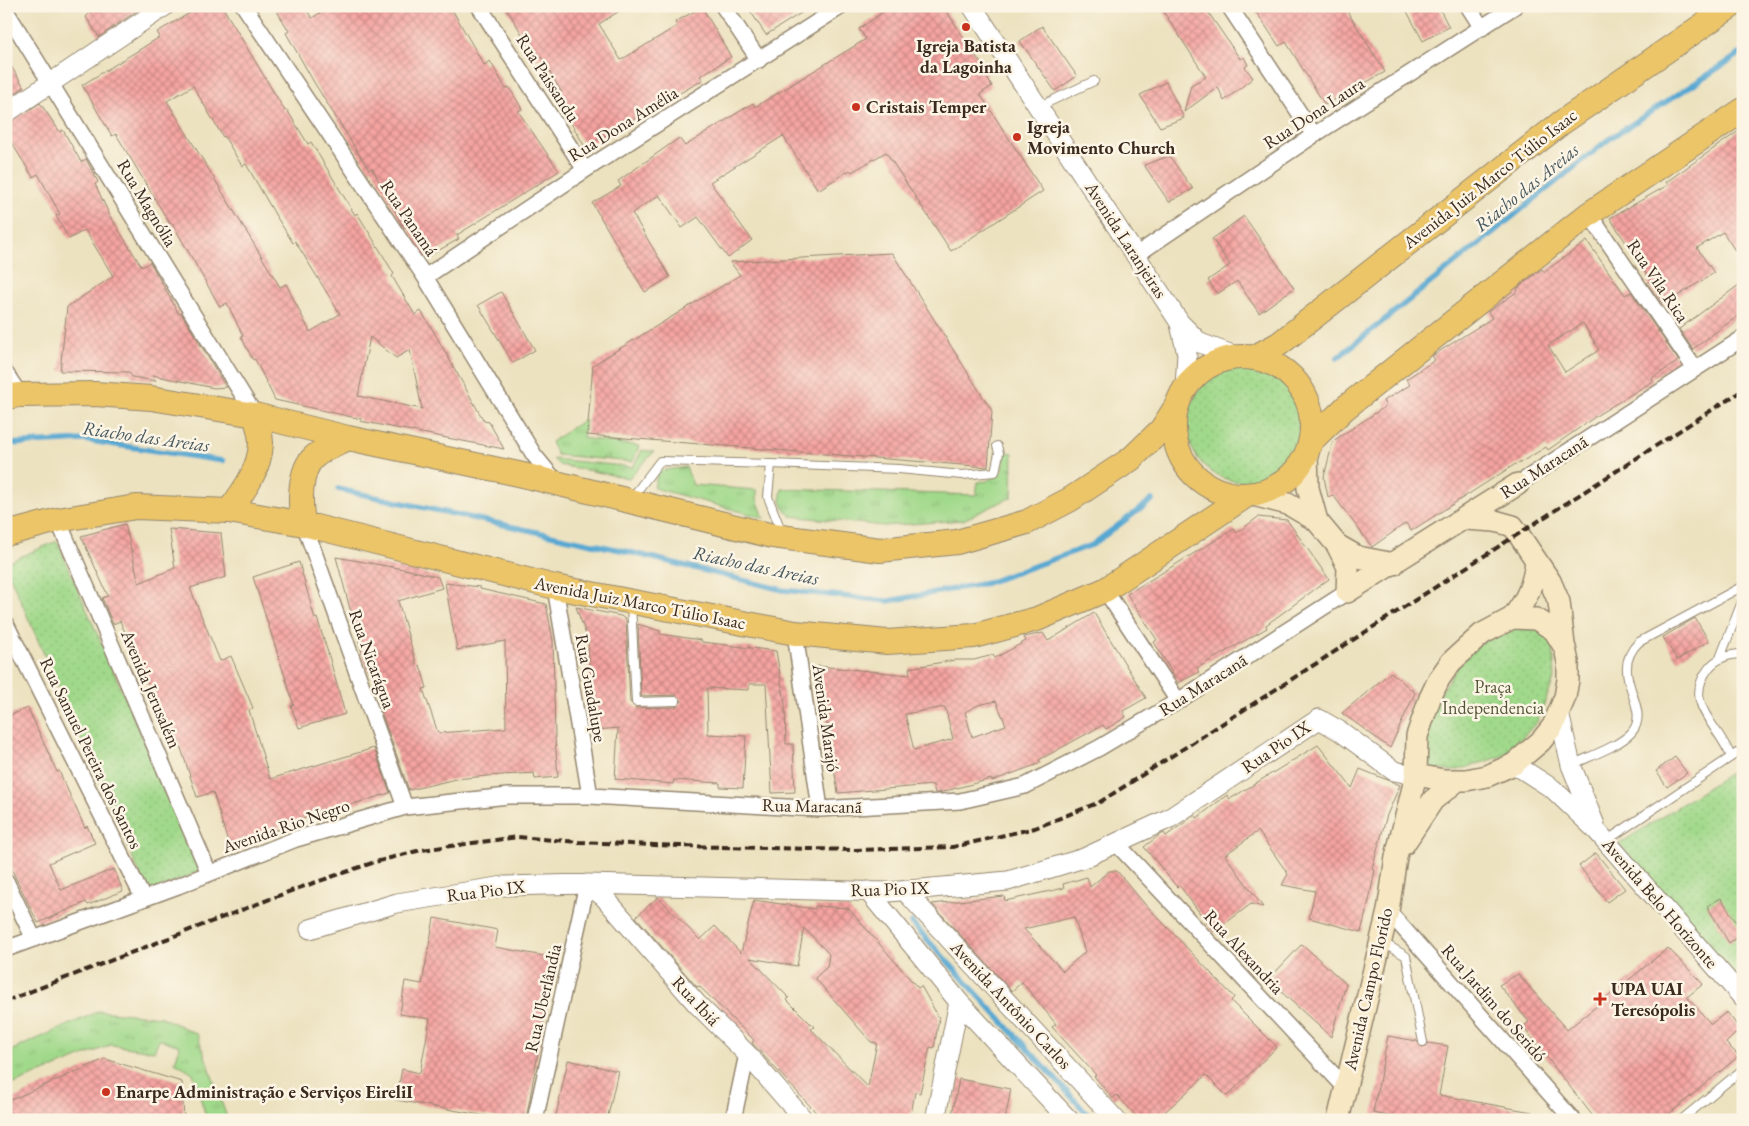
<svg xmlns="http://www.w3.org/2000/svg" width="1749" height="1126" font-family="'EB Garamond',serif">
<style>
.grass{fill:url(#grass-tufts);stroke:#6e8254}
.park{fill:url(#park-dots);stroke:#6e8254}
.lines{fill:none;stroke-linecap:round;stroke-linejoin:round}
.stream{stroke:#57a7d1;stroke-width:5.5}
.building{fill:url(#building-cross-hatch);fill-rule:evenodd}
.service-casing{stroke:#94866f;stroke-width:10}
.minor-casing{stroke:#94866f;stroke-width:18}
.tertiary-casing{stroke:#94866f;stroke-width:21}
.secondary-casing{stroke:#94866f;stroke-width:24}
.primary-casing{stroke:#94866f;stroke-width:26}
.service{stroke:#fff;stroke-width:8}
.minor{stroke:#fff;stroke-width:15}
.tertiary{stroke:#fff;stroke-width:19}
.secondary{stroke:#f7e8c3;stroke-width:21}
.primary{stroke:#ecc569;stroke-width:24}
.rail{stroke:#3b2a1e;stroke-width:4;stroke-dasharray:8 4;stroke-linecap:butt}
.poi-dot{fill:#c8321e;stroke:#fcf5e5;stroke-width:2}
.labels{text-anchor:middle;stroke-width:5;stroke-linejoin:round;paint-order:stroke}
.poi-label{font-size:18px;font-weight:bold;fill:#3b2a1e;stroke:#fcf5e5;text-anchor:start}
.street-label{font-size:18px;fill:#3b2a1e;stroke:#fcf5e5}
.park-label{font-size:18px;fill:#545639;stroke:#fcf5e5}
.water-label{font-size:19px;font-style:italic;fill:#45565d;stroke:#fcf5e5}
</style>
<defs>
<pattern id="grass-tufts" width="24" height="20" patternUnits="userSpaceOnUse" patternTransform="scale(1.25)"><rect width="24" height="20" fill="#a1d98b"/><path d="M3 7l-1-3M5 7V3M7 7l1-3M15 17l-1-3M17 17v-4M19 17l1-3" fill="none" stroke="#8cba78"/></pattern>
<pattern id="park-dots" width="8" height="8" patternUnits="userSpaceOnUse" patternTransform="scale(1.25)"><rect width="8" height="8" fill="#a1d98b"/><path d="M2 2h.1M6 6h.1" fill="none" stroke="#8cba78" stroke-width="1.8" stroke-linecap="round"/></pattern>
<pattern id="building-cross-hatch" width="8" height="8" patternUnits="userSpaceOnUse" patternTransform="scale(1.25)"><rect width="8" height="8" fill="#f5a4a1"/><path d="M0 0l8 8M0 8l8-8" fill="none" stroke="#c88683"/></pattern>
</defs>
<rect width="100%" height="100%" fill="#fcf5e5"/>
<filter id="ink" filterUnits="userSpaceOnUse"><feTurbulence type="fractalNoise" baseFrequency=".02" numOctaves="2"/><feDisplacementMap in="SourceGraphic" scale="10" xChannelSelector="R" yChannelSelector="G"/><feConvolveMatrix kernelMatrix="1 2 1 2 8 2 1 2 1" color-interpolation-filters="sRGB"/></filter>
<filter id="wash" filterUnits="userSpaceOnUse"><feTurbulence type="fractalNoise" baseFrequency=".0096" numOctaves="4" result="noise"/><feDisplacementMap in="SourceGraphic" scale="20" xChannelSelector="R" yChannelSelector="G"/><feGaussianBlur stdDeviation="1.12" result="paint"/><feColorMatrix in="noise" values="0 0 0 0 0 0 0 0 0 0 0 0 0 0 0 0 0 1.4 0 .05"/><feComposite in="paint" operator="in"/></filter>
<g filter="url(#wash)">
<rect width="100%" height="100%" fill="#ece2c0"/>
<path class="grass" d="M 585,419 L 583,438 L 639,446 L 633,462 L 557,455 L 551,442 Z
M 642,450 L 654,452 L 629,478 L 559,465 L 553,459 L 633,467 Z
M 1005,452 L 1013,453 L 1012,497 L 963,520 L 884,526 L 791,516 C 782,508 779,501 782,489 L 976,495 L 978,482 L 987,481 L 1003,471 Z
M 686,467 L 693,485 L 757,490 L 757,499 L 764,518 L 654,488 L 658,471 Z
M 99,1011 L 161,1017 L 197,1034 L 228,1120 L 207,1120 L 193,1073 L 175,1062 L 180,1046 L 159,1039 L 154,1051 L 111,1045 L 6,1087 L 6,1053 Z"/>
<path class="park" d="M1187 425a57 57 0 1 1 114 0a57 57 0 1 1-114 0Z
M 57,541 L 200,871 L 148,893 L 6,567 L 6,563 Z
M 1511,627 L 1543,627 L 1553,643 L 1555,677 L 1537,722 L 1506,755 L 1455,771 L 1429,769 L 1423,758 L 1427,713 L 1469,650 Z
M 1743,765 L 1743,991 L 1619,844 Z"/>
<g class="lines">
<path class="stream" d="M 1337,358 L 1609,139 L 1743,52
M 6,444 L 84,440 L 223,461
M 338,489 L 625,551 L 783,590 L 888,601 L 987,583 L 1092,545 L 1152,500
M 912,923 L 1093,1120"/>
</g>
<g id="blocks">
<path class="building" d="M 96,6 L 144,6 L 99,37 L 86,17 Z
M 202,6 L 222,6 L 285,111 L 287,110 L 308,144 L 311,142 L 355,215 L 357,213 L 381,252 L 394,274 L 392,276 L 415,315 L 421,311 L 435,334 L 484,421 L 489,422 L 504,449 L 360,421 L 361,419 L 275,400 L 255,359 L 253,360 L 241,337 L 243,336 L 227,303 L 220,307 L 172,223 L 170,224 L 116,134 L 112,136 L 82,85 L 160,37 L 157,32 ZM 193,86 L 223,137 L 224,136 L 242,166 L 246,164 L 276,216 L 293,243 L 295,241 L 340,314 L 310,332 L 286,284 L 280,287 L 167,101 ZM 370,337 L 396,358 L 410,350 L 422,409 L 358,396 Z
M 274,6 L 304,6 L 312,18 L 331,6 L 450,6 L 484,65 L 490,61 L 506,89 L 509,87 L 522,109 L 518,111 L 559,171 L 457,235 L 459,239 L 425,258 L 407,226 L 404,228 L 372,168 L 369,170 L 315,84 L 286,33 L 289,31 Z
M 505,6 L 627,6 L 599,24 L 621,60 L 677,26 L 675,22 L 702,7 L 731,57 L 700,76 L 703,80 L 585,147 L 556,97 L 562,93 L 541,57 L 537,59 Z
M 747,6 L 812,6 L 766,35 Z
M 891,6 L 943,6 L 988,74 L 985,75 L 992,86 L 980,94 L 1043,191 L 951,251 L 886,152 L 852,172 L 850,170 L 818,190 L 783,136 L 710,182 L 752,240 L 728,258 L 698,217 L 682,228 L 659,195 L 632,213 L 670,277 L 645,292 L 592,203 L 621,186 L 618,181 L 679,138 L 685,146 L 753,103 L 755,107 L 866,39 L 859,29 Z
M 1160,6 L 1204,6 L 1240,59 L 1244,57 L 1248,65 L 1245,67 L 1253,78 L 1224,101 L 1218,87 L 1184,112 L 1191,85 L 1206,77 Z
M 1252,6 L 1344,6 L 1385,72 L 1325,105 L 1286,42 L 1279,46 Z
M 1404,6 L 1438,6 L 1449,27 L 1423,41 Z
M 1042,26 L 1077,76 L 1055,91 L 1020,41 Z
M 6,58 L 24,87 L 6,99 Z
M 1166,82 L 1184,118 L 1160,127 L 1140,95 Z
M 40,103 L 60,132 L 63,130 L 81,162 L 86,159 L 98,182 L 95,184 L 110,216 L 142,267 L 150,262 L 179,314 L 181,313 L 226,387 L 214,388 L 152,375 L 156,381 L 132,377 L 129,372 L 60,371 L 67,307 L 113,276 L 85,230 L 69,239 L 56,216 L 60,214 L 38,174 L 33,177 L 6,134 L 6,124 Z
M 1743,128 L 1743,263 L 1723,232 L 1697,248 L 1714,273 L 1663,305 L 1647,283 L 1651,281 L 1610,218 L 1668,185 L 1666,182 Z
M 1169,156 L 1193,189 L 1169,202 L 1144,165 Z
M 1244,216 L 1294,288 L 1259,313 L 1237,281 L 1217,294 L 1208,280 L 1230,265 L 1212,239 Z
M 1587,241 L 1625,295 L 1631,292 L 1678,360 L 1677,362 L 1652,378 L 1653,381 L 1599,414 L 1548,450 L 1546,447 L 1518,464 L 1517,463 L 1411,531 L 1406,523 L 1372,547 L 1333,495 L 1328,497 L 1324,477 L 1333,441 L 1386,406 L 1383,401 L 1410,385 L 1406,379 L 1435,360 L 1432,356 L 1492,318 L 1488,312 L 1518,291 L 1517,289 L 1542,269 L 1544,272 ZM 1583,323 L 1599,350 L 1565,372 L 1548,345 Z
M 892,253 L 992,411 L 988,467 L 587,435 L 593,365 L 740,275 L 730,262 Z
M 1743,282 L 1743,312 L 1693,349 L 1679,329 Z
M 501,292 L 535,350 L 513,363 L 478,305 Z
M 1258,517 L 1287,520 L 1329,579 L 1266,625 L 1267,628 L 1197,668 L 1199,672 L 1178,683 L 1154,642 L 1157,640 L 1127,594 L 1234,529 L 1237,533 Z
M 125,524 L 139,583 L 175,568 L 169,529 L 221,533 L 226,577 L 190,588 L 220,661 L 231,656 L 253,708 L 249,710 L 270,779 L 374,748 L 390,793 L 279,826 L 280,829 L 229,846 L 213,792 L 197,797 L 178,739 L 173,741 L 120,621 L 113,624 L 102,598 L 108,596 L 81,536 Z
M 336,557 L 409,570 L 438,577 L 442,588 L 398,601 L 417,666 L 420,665 L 427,688 L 423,689 L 438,733 L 506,728 L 505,641 L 457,650 L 445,583 L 480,587 L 480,589 L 546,604 L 553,640 L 555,738 L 558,777 L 535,779 L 534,773 L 487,776 L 456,779 L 409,790 L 381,711 L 384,710 L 371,670 L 368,671 L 361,649 Z
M 299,562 L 315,619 L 317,618 L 329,656 L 345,714 L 299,728 L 291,706 L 294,705 L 253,577 Z
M 576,607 L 621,616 L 626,620 L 630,702 L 636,708 L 676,707 L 682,701 L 676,695 L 641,696 L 638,624 L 660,631 L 660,634 L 701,640 L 702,642 L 776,651 L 785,704 L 786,744 L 793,744 L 795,792 L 772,793 L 766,684 L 749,684 L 749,690 L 707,688 L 708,734 L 746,736 L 743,788 L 720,787 L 720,783 L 674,780 L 673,784 L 615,779 L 618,728 L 598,730 L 595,699 L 591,699 L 588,640 Z
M 1094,613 L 1146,698 L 1123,711 L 1126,717 L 1106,729 L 1103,725 L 1039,760 L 1041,763 L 992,781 L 991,779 L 938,793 L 935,793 L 933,785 L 838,793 L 818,666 L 910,675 L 909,668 L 955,660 L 974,660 L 993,655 L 995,658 L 1026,641 L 1024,637 L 1043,633 L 1048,641 ZM 996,701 L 1006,725 L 972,737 L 965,712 L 978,705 ZM 945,707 L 953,739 L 914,750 L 905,714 Z
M 1695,618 L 1709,641 L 1677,660 L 1663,637 Z
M 1391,672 L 1415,693 L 1390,748 L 1342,713 Z
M 28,708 L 57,772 L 59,771 L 85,828 L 87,826 L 95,843 L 49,863 L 61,890 L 114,869 L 123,891 L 88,905 L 86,902 L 38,923 L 6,858 L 6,717 Z
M 1318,745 L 1352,788 L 1360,769 L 1400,785 L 1387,815 L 1372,869 L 1375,870 L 1369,901 L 1361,932 L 1309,918 L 1315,891 L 1282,885 L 1288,874 L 1258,831 L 1225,855 L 1263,907 L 1251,904 L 1214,932 L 1179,885 L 1177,887 L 1144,847 L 1158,836 L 1164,833 L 1166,836 L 1195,815 L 1197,818 L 1227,795 L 1230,799 Z
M 1675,757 L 1687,773 L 1667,787 L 1656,771 Z
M 1596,853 L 1625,889 L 1607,902 L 1579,866 Z
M 1109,871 L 1117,871 L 1143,902 L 1234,997 L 1231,1001 L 1277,1047 L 1227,1096 L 1206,1075 L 1156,1120 L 1140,1120 L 1117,1095 L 1113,1099 L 1094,1076 L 1096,1075 L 1052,1027 L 1056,1024 L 1022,982 L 1012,991 L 932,904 L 1004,896 L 1005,901 L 1064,888 L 1063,884 L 1087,877 L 1090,887 ZM 1074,917 L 1085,952 L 1063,971 L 1024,929 Z
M 658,897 L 700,940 L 715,926 L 741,953 L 754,900 L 815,909 L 815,906 L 848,908 L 918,988 L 921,986 L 939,1018 L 934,1048 L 930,1047 L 920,1093 L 915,1092 L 910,1120 L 823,1120 L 752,1043 L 754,1040 L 699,986 L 697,987 L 636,917 ZM 804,928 L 829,954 L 827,967 L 815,978 L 871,1042 L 877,1043 L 868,1087 L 811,1029 L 814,1027 L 787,1000 L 789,998 L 750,958 L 797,966 Z
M 1721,898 L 1743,933 L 1729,943 L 1707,906 Z
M 434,918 L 498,930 L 495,947 L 555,958 L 526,1120 L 509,1120 L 396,1100 L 402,1069 L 420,1073 L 430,1019 L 400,1014 L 405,981 L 422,984 Z
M 1302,944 L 1346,984 L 1331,1037 L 1268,980 Z
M 1668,948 L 1703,984 L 1687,997 L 1711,1024 L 1727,1012 L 1740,1029 L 1726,1043 L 1739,1056 L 1662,1120 L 1596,1120 L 1523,1027 L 1529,1022 L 1499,985 L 1518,974 L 1567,1030 Z
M 1388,1036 L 1417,1041 L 1422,1047 L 1426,1046 L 1428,1043 L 1448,1046 L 1439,1095 L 1532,1112 L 1531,1120 L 1408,1120 L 1373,1113 Z
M 105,1059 L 182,1082 L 184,1120 L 6,1120 L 6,1102 Z
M 568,1060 L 618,1071 L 607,1120 L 555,1120 Z
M 959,1079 L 1011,1089 L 1005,1120 L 951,1120 Z"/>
</g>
</g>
<g filter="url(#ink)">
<use href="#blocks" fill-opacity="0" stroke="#94866f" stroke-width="1"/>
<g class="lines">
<g class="service-casing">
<path id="service" d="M 1038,107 L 1094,81
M 631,499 L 660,461 L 771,464
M 782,533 L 768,497 L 771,464 L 899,469 L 962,475 L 995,472 L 999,453 L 997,446
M 631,604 L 636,702 L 676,701
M 1720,658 L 1743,599
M 1731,757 C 1720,726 1681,703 1709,668 C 1717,658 1730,654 1743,654
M 1571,765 C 1588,757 1620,746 1632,732 C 1653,707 1606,674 1639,642 L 1743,586
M 1606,841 L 1743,749
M 1382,942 L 1406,956 L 1423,1042
M 1681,1120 L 1743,1069"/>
</g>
<g class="minor-casing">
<path id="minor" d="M 244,6 L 425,277 L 534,455 L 557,483
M 479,6 L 585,170
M 723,6 L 759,60
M 1229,6 L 1314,135
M 1468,6 L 1482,28
M 6,11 L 255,415
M 1589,214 L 1695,369
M 1136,255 L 1314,135 L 1515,6
M 425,277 L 585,170 L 842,6
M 6,374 L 20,395
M 1518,484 L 1743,338
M 58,520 L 209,873
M 304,524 L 405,807
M 555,587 L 590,796
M 1105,590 L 1178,701
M 6,624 L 143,898
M 795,633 L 820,809
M 1117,844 L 1344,1086
M 6,881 L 34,939
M 1388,911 L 1573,1120
M 6,949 L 178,886 L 296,839 L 405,807 L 508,796 L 590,796 L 820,809 L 960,801 L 1025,786 L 1099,748 L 1178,701 L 1347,592
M 535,1120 L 587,884
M 733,1120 L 747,1054"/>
</g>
<g class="tertiary-casing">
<path id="tertiary" d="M 972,6 L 1180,323 L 1200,343 L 1238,357
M 6,113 L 165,6
M 1180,324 L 1187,354 L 1185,387
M 1559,713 L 1571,765 L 1595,825
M 1514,764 L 1553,789 L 1597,831 L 1743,998
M 587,884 L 604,897 L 697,1004 L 747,1054 L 804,1120
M 868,891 L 959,1002 L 1069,1120
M 905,891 L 1116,1120
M 310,929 L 397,903 L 504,886 L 587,884 L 889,892 L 1008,881 L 1084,858 L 1170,818 L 1319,719 L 1340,731 L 1394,771 L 1416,775
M 935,1120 L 959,1002"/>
</g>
<g class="secondary-casing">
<path id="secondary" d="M 1307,453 L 1308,488 L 1317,521
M 1253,495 L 1288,504 L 1317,521 L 1337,545 L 1348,567 L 1347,592
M 1465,519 L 1495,521 L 1513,526
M 1513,526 L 1550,581 L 1559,602 L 1564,645
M 1337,545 L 1358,557 L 1394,564
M 1347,592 L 1518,484
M 1512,618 C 1527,600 1534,583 1536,560
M 1404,844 L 1433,800 L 1458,780
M 1338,1120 L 1388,911 L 1396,857 L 1416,775 L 1417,736 L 1430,698 L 1439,679 L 1451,662 L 1482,634 L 1512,618 L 1536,619 L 1554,630 L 1565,648 L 1568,662 L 1568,680 L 1565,697 L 1553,726 L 1541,741 L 1514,764 L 1487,776 L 1466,780 L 1444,780 L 1416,775"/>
</g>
<g class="primary-casing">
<path id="primary" d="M1174 426a69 69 0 1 1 138 0a69 69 0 1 1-138 0Z
M 1253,358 L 1279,344 L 1561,123 L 1731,6
M 6,397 L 20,395 L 95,394 L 151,398 L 255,415 L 348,438 L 523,475 L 773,536 L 880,550 L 957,542 L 1027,522 L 1071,499 L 1131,459 L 1162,429 L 1176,407
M 1311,441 L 1345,408 L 1589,214 L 1743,110
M 229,511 C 244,491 260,469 261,443 C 261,434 257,423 255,415
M 304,524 C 299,506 299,470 314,457 C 324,448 336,444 348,438
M 6,534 L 58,520 L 136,507 L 229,511 L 304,524 L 555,587 L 795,633 L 887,642 L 974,636 L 1037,619 L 1105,590 L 1247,495"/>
</g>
<use href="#service" class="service"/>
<use href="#minor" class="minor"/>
<use href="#tertiary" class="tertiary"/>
<use href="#secondary" class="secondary"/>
<use href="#primary" class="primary"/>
<path class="rail" d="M 6,1001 L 296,889 L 375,862 L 421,850 L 518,837 L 579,842 L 680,846 L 855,850 L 953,847 L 1035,828 L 1100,802 L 1743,390"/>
</g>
</g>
<g class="poi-dot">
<circle cx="966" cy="27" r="5"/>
<circle cx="856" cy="107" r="5"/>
<circle cx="1017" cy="137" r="5"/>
<path d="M1597.5 991.5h5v5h5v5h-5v5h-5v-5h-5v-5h5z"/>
<circle cx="106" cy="1092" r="5"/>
</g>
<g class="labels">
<g class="poi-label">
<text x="966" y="52" text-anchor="middle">Igreja Batista<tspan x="966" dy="21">da Lagoinha</tspan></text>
<text x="866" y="113">Cristais Temper</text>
<text x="1027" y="133">Igreja<tspan x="1027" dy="21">Movimento Church</tspan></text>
<text x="1611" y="995">UPA UAI<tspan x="1611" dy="21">Teresópolis</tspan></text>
<text x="116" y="1098">Enarpe Administração e Serviços EireliI</text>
</g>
<g class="street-label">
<text transform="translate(548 78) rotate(57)" y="6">Rua Paissandu</text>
<text transform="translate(1314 113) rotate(-33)" y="6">Rua Dona Laura</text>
<text transform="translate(623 124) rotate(-32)" y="6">Rua Dona Amélia</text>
<text transform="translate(1490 179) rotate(-38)" y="6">Avenida Juiz Marco Túlio Isaac</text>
<text transform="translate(147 203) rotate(59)" y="6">Rua Magnólia</text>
<text transform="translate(409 218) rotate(56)" y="6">Rua Panamá</text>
<text transform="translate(1126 240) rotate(57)" y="6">Avenida Laranjeiras</text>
<text transform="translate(1658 281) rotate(56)" y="6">Rua Vila Rica</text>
<text transform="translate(1544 467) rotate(-33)" y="6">Rua Maracanã</text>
<text transform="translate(640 603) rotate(11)" y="6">Avenida Juiz Marco Túlio Isaac</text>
<text transform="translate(372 659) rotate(70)" y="6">Rua Nicarágua</text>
<text transform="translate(1203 685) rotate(-32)" y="6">Rua Maracanã</text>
<text transform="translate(591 688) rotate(80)" y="6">Rua Guadalupe</text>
<text transform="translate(151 689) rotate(67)" y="6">Avenida Jerusalém</text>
<text transform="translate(826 718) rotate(82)" y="6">Avenida Marajó</text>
<text transform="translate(1276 747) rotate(-34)" y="6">Rua Pio IX</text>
<text transform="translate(91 753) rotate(64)" y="6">Rua Samuel Pereira dos Santos</text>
<text transform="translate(812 806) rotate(1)" y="6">Rua Maracanã</text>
<text transform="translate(286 826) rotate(-19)" y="6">Avenida Rio Negro</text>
<text transform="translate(890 889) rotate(-2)" y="6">Rua Pio IX</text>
<text transform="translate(486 891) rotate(-7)" y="6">Rua Pio IX</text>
<text transform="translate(1660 903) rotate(49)" y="6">Avenida Belo Horizonte</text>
<text transform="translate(1244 952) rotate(47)" y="6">Rua Alexandria</text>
<text transform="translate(1368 989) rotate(-77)" y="6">Avenida Campo Florido</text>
<text transform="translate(543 998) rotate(-77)" y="6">Rua Uberlândia</text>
<text transform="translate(696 1001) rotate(47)" y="6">Rua Ibiá</text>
<text transform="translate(1494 1003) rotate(49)" y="6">Rua Jardim do Seridó</text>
<text transform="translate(1011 1005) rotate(47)" y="6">Avenida Antônio Carlos</text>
</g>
<g class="park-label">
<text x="1493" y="693">Praça<tspan x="1493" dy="21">Independencia</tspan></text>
</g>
<g class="water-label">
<text transform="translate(1526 187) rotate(-39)" y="7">Riacho das Areias</text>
<text transform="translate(146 436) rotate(8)" y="7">Riacho das Areias</text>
<text transform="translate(756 565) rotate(12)" y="7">Riacho das Areias</text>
</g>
</g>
<rect width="1749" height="1126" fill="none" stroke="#fcf5e5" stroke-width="25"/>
</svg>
